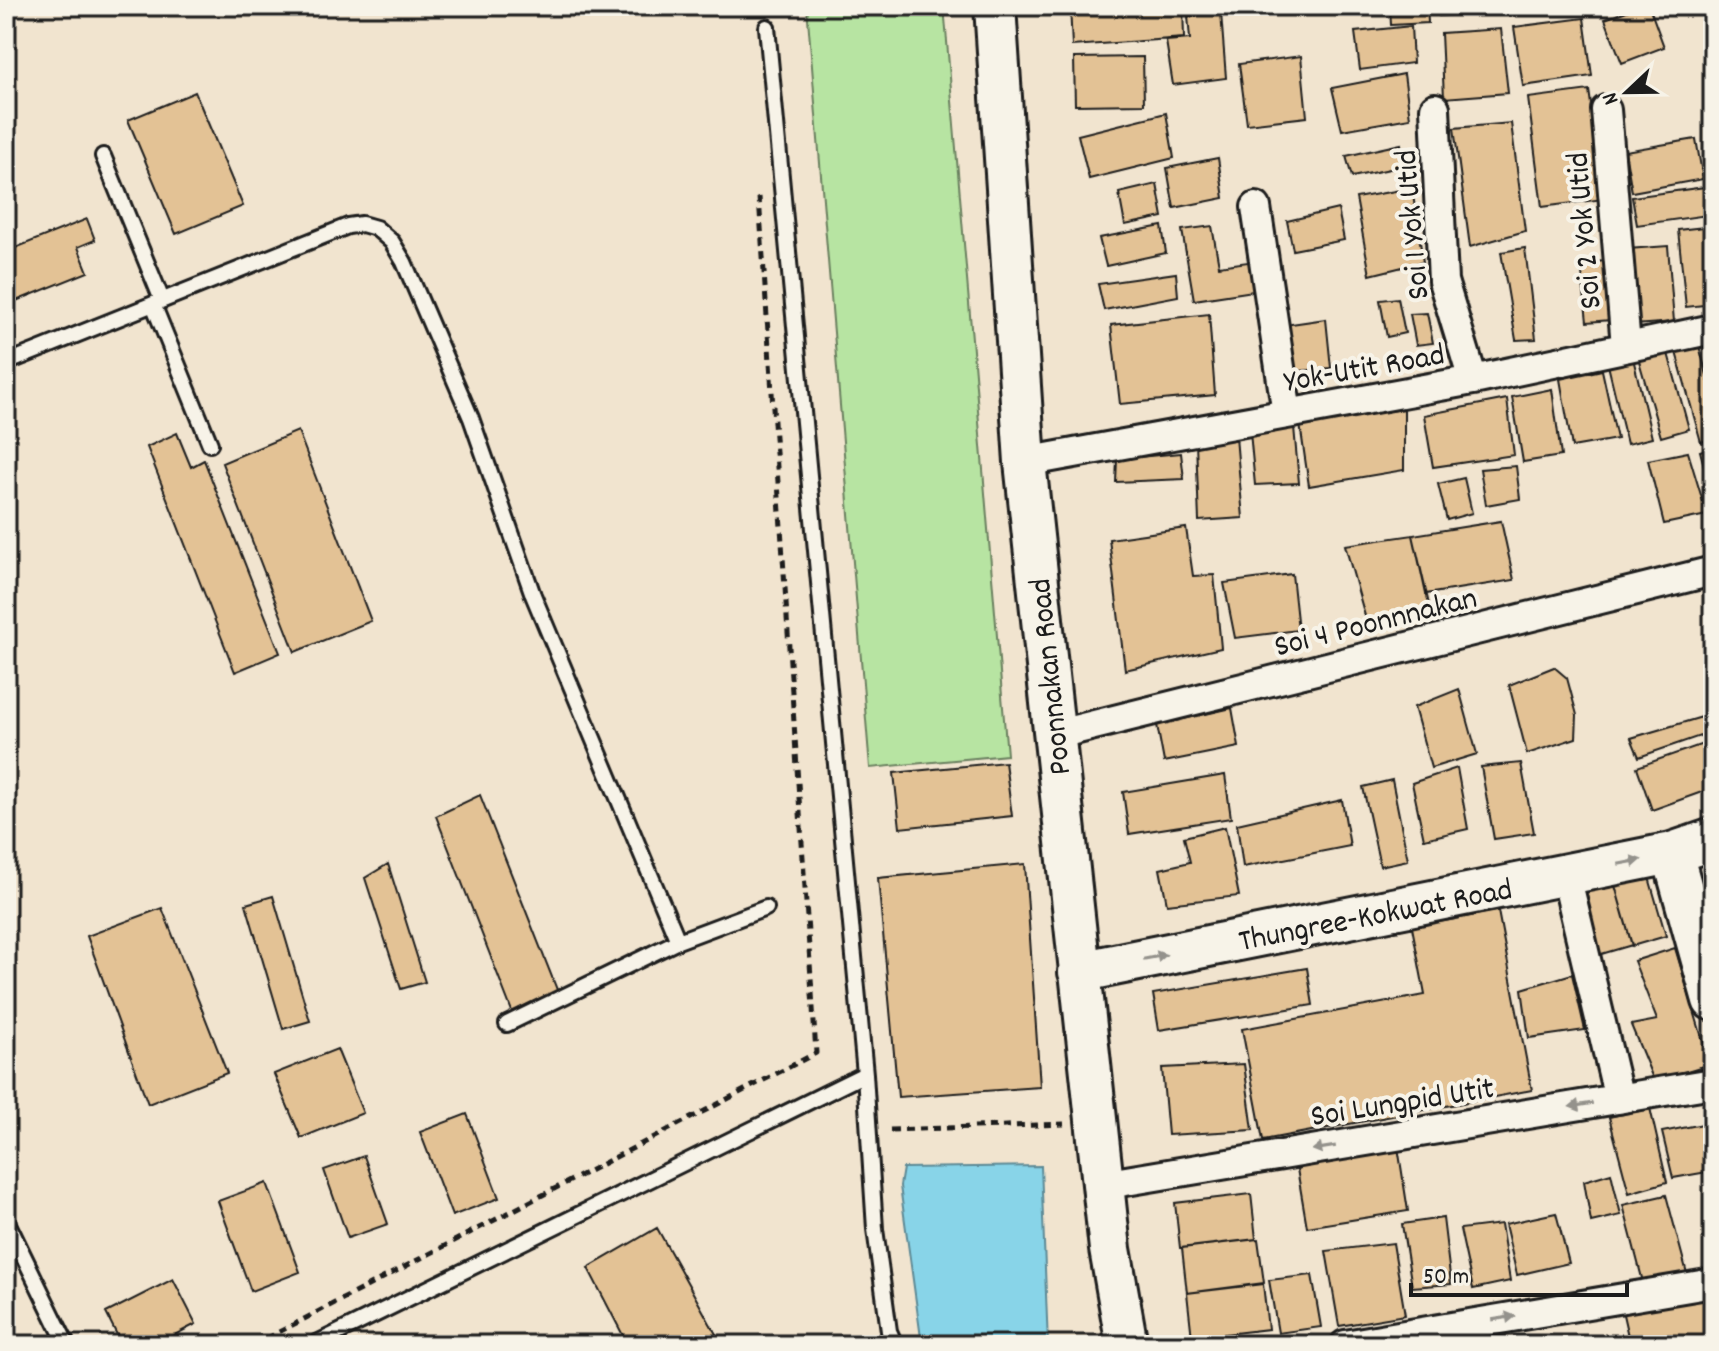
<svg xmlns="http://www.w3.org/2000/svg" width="1719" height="1351" font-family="Dekko,sans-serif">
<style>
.green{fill:#b7e4a2;stroke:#6a805f;stroke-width:2}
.water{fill:#88d4e8;stroke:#5d8a96;stroke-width:2}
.building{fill:#e3c295;stroke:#1c1c1c;stroke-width:2}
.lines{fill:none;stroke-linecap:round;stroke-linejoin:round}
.lane-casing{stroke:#1c1c1c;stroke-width:20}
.street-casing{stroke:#1c1c1c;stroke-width:34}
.secondary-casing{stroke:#1c1c1c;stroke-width:46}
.path{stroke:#1c1c1c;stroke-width:5;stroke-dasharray:8 6;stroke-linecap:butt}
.lane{stroke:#f7f3e8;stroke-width:14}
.street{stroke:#f7f3e8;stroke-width:28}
.secondary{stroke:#f7f3e8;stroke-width:40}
.oneway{fill:#94928c}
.labels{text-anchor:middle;stroke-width:8;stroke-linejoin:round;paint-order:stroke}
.street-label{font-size:32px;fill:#1c1c1c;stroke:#f7f3e8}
</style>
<rect width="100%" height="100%" fill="#f1e4cf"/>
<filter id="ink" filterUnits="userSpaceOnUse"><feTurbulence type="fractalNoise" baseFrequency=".0125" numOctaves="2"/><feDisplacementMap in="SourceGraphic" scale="16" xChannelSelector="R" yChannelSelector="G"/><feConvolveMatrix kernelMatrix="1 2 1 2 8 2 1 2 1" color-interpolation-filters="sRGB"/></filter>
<g filter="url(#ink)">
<path class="green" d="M 807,6 L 944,6 L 1007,755 L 870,768 Z"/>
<path class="water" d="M 1041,1166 L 1048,1345 L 922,1345 L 900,1186 L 903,1168 Z"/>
<path class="building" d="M 1070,6 L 1183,6 L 1184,38 L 1072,46 Z
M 1390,6 L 1427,6 L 1428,23 L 1391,25 Z
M 1438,6 L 1488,6 L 1488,12 L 1439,16 Z
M 1640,6 L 1649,6 L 1664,47 L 1622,63 L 1605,19 Z
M 1221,13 L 1226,78 L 1173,85 L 1166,41 L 1190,39 L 1188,16 Z
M 1584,18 L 1592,76 L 1523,86 L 1514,27 Z
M 1411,26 L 1413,63 L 1360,70 L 1355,32 Z
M 1501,29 L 1508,93 L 1444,98 L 1441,33 Z
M 1301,56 L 1307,117 L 1247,124 L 1239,64 Z
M 1143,57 L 1144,104 L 1075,105 L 1074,58 Z
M 1404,74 L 1410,118 L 1342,130 L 1332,88 Z
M 1589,90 L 1604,199 L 1542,207 L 1528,98 Z
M 195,92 L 243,206 L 176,234 L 128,120 Z
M 1166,113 L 1174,158 L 1089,179 L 1078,135 Z
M 1511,123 L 1525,231 L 1470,247 L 1454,128 Z
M 1696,139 L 1703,179 L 1632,192 L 1625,151 Z
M 1401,144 L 1404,166 L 1352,177 L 1346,156 Z
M 1218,158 L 1224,198 L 1174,208 L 1167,168 Z
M 1157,184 L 1163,217 L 1125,225 L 1119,193 Z
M 1705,187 L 1708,215 L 1637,225 L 1632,197 Z
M 1412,188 L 1423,262 L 1370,275 L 1356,198 Z
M 1338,209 L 1344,240 L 1293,250 L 1287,221 Z
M 87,219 L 95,240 L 78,247 L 88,272 L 6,305 L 6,247 L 8,251 Z
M 1162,226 L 1166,253 L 1106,266 L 1099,238 Z
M 1212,226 L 1219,266 L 1255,261 L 1260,290 L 1194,300 L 1182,230 Z
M 1713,226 L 1713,304 L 1686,307 L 1678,230 Z
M 1668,246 L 1674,322 L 1634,325 L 1628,249 Z
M 1525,248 L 1536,339 L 1516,340 L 1501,252 Z
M 1606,261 L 1611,320 L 1587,322 L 1581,263 Z
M 1176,273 L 1178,296 L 1104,310 L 1098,284 Z
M 1398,298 L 1405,333 L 1387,337 L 1380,300 Z
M 1427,313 L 1433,343 L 1416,345 L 1410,314 Z
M 1209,314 L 1215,395 L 1120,404 L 1111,325 Z
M 1326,319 L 1331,368 L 1289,372 L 1284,325 Z
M 1666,346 L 1689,429 L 1661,437 L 1637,354 Z
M 1699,346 L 1713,397 L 1713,439 L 1701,442 L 1676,352 Z
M 1633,358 L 1652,438 L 1627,444 L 1608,365 Z
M 1602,370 L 1617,439 L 1572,447 L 1560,379 Z
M 1552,389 L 1561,456 L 1523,462 L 1512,397 Z
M 1507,399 L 1514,455 L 1433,467 L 1424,415 Z
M 1404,409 L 1404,470 L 1309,486 L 1300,424 Z
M 1294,427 L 1299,483 L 1255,485 L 1250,432 Z
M 298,431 L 371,621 L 295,652 L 222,463 Z
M 177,433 L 191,467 L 204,460 L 280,653 L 235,672 L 147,447 Z
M 1236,437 L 1243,518 L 1199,521 L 1196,442 Z
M 1713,447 L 1713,500 L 1700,451 Z
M 1688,452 L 1707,515 L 1664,524 L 1648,460 Z
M 1181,453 L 1184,479 L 1116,482 L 1117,459 Z
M 1516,466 L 1520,499 L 1486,505 L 1480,469 Z
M 1464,478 L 1472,513 L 1447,520 L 1438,484 Z
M 1501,521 L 1514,580 L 1426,594 L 1413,535 Z
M 1186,528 L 1193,576 L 1214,575 L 1221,648 L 1125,670 L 1109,539 Z
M 1413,535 L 1430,609 L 1367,623 L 1345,545 Z
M 1292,574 L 1298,630 L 1235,638 L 1224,583 Z
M 1554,667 L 1567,678 L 1577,715 L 1576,738 L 1527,754 L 1509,685 Z
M 1459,689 L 1477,754 L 1431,768 L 1414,707 Z
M 1232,708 L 1239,747 L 1164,762 L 1157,725 Z
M 1702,717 L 1709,733 L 1639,757 L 1631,738 Z
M 1703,744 L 1713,772 L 1713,788 L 1652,810 L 1637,767 Z
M 1005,762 L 1012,816 L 900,828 L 894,773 Z
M 1521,763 L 1534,833 L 1494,839 L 1481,767 Z
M 1457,768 L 1468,829 L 1424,839 L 1412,783 Z
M 1225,775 L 1231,818 L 1129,834 L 1123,792 Z
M 1392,780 L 1408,860 L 1380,866 L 1363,787 Z
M 480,795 L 561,1000 L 515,1019 L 436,816 Z
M 1342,800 L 1350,846 L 1243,867 L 1237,824 Z
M 1225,827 L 1239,896 L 1167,904 L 1160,869 L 1190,862 L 1184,837 Z
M 388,864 L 425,982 L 401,989 L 365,878 Z
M 1025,864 L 1040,1087 L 898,1097 L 878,878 Z
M 1648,874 L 1666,936 L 1632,946 L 1614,882 Z
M 1614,882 L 1632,945 L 1598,955 L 1581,891 Z
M 273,896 L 310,1021 L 283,1029 L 246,904 Z
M 162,908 L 227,1073 L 148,1104 L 87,936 Z
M 1498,911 L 1532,1090 L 1263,1140 L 1242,1029 L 1425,995 L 1412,927 Z
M 1675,948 L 1710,1064 L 1654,1081 L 1631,1025 L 1657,1020 L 1634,961 Z
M 1307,968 L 1313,1005 L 1159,1030 L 1153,994 Z
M 1572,974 L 1585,1030 L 1529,1038 L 1522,989 Z
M 337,1049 L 363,1113 L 301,1138 L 274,1074 Z
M 1244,1064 L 1253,1130 L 1168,1135 L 1162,1068 Z
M 1650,1108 L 1667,1182 L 1629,1193 L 1609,1117 Z
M 467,1114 L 499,1198 L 452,1216 L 420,1132 Z
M 1713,1122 L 1713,1171 L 1673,1178 L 1662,1132 Z
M 1398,1147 L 1408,1211 L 1307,1227 L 1296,1163 Z
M 364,1156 L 388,1224 L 348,1238 L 324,1170 Z
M 1611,1173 L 1621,1215 L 1591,1222 L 1584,1181 Z
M 267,1183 L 300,1272 L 251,1291 L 218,1201 Z
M 1251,1194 L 1256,1239 L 1180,1248 L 1175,1203 Z
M 1666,1195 L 1688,1277 L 1644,1286 L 1623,1205 Z
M 1556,1213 L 1569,1263 L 1517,1275 L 1505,1224 Z
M 1443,1218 L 1451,1284 L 1412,1287 L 1402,1224 Z
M 1501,1224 L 1510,1281 L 1473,1289 L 1460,1229 Z
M 657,1228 L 722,1345 L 628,1345 L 588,1268 Z
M 1258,1239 L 1264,1283 L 1187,1293 L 1182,1248 Z
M 1393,1243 L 1405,1315 L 1339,1326 L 1326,1251 Z
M 1312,1275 L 1321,1327 L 1278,1333 L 1269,1280 Z
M 173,1279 L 196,1324 L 155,1345 L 122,1345 L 106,1313 Z
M 1263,1284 L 1268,1329 L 1192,1338 L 1187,1293 Z
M 1713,1295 L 1713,1345 L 1630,1345 L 1622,1310 Z"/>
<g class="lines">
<g class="lane-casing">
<path id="lane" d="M 767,27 L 865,1074 L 875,1229 L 889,1331 L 895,1345
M 103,156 L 162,300
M 153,304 L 210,444
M 6,363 L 348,226 L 362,224 L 376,228 L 392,242 L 404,262 L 471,418 L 533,595 L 678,941
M 507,1024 L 678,941 L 766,908
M 6,1220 L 67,1345
M 313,1345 L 865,1074"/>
</g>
<g class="street-casing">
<path id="street" d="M 1435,108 L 1443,281 L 1473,380
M 1606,110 L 1626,346
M 1256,207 L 1287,414
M 1025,462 L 1473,380 L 1713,329
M 1054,735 L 1713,571
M 1566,875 L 1619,1099
M 1102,1185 L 1713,1083
M 1345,1345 L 1713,1283"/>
</g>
<g class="secondary-casing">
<path id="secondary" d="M 995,6 L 1025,462 L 1110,1249 L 1127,1345
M 1672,853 L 1713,1000
M 1079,972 L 1672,853 L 1713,839"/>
</g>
<path class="path" d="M 890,1130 L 1064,1124
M 254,1345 L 816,1053 L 759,197"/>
<use href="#lane" class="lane"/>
<use href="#street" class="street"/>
<use href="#secondary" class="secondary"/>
</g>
<defs><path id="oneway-solid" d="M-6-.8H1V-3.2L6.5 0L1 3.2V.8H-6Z" transform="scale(2)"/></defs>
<g class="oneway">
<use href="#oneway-solid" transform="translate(1630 862) rotate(-11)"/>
<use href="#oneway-solid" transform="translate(1155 957) rotate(-11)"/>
<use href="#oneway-solid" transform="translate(1581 1105) rotate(171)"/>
<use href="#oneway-solid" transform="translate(1324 1148) rotate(171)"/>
<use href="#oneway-solid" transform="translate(1504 1318) rotate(-9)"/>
</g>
</g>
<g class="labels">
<g class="street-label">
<text transform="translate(1410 225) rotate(-95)" y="11">Soi 1 Yok Utid</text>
<text transform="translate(1582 231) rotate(-95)" y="11">Soi 2 Yok Utid</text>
<text transform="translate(1364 366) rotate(-10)" y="11">Yok-Utit Road</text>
<text transform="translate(1375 620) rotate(-14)" y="11">Soi 4 Poonnnakan</text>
<text transform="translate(1048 677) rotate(-96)" y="11">Poonnakan Road</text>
<text transform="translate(1375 913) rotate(-11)" y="11">Thungree-Kokwat Road</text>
<text transform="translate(1402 1100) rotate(-9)" y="11">Soi Lungpid Utit</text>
</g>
</g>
<rect width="1719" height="1351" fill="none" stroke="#f7f3e8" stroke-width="32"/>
<rect x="16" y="16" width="1687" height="1319" fill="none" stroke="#1c1c1c" stroke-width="3" filter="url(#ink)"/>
<g transform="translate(1627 92) rotate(248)" stroke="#f7f3e8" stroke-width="6" paint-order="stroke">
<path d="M0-6L14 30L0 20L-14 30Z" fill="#1c1c1c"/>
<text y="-12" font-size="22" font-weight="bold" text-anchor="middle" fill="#1c1c1c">N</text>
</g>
<path d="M1411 1283v12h216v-12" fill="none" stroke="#1c1c1c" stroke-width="4"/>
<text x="1423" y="1283" font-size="24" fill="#1c1c1c" stroke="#f7f3e8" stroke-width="6" paint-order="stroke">50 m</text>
</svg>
